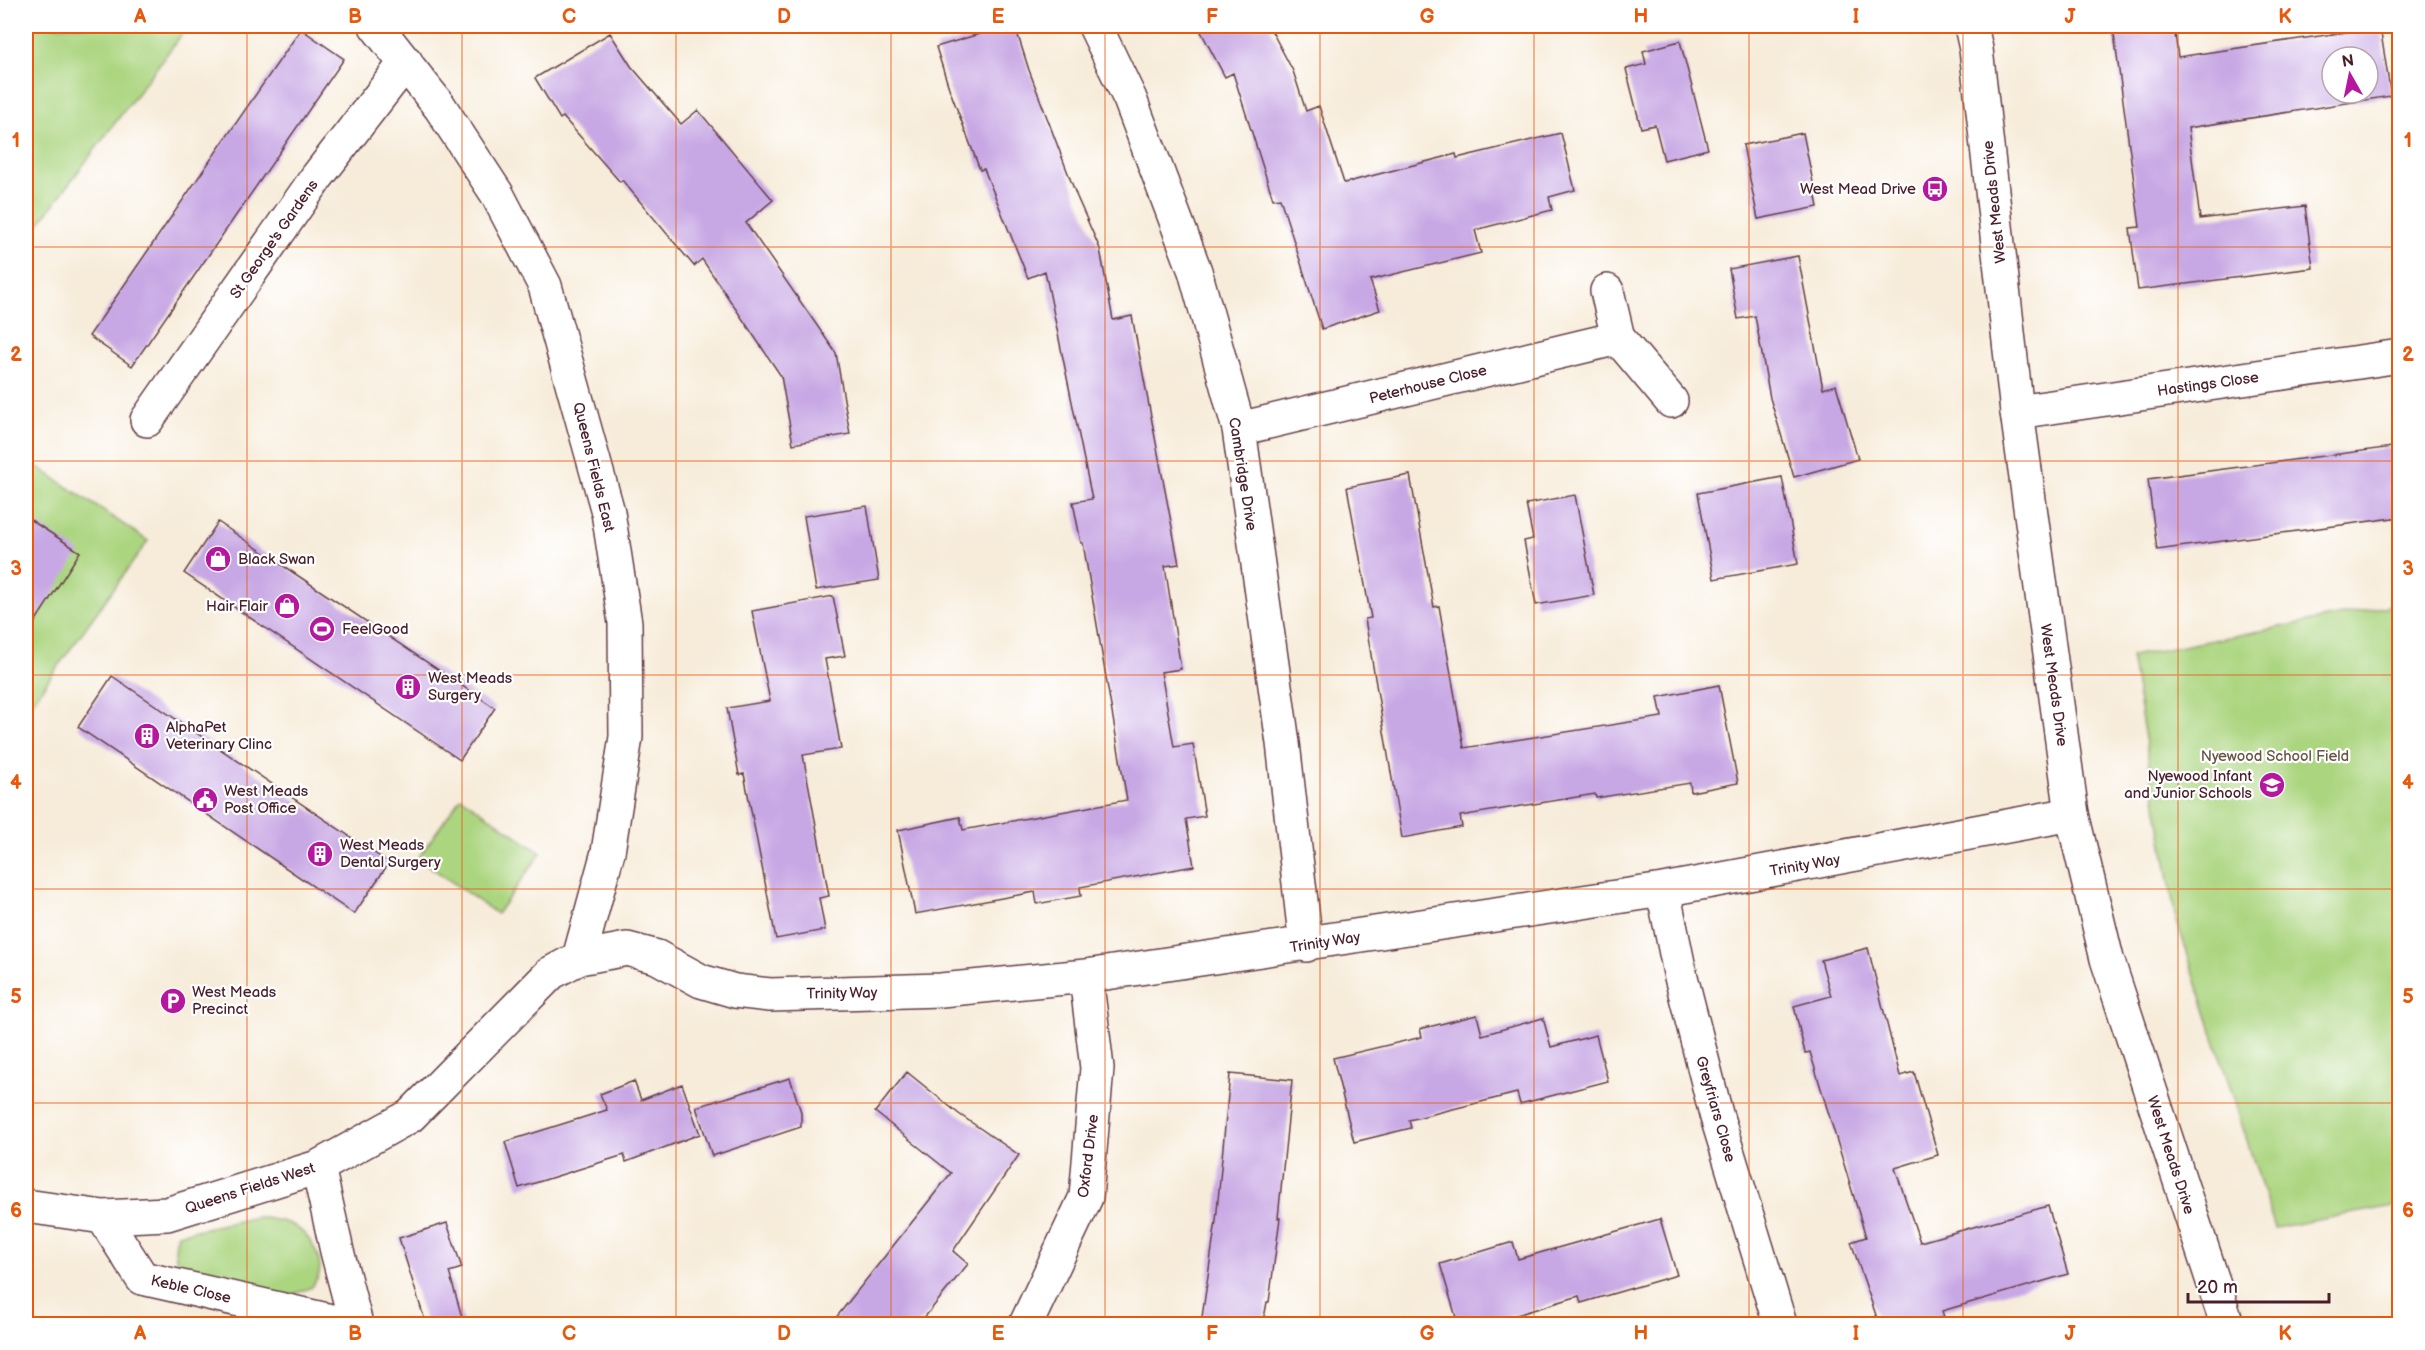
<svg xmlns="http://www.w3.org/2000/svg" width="2425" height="1350" font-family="'Balsamiq Sans',sans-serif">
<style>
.green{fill:#acd580;stroke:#7b7a56;stroke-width:1.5}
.building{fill:#c8a8e4;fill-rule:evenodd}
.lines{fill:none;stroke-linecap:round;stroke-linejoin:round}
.minor-casing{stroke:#643e45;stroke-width:36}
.tertiary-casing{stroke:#643e45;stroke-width:36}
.minor{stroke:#fff;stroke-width:33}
.tertiary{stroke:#fff;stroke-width:33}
.grid{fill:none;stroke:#e8590c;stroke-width:1.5;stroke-opacity:0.55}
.labels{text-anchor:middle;stroke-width:4.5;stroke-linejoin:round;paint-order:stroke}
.poi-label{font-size:15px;fill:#4a1f2b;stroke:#fff;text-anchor:start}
.street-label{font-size:15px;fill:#4a1f2b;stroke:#fff}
.park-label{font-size:15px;fill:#675644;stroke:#fff}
.neatline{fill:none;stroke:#e8590c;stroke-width:2}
.grid-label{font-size:20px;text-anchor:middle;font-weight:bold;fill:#e8590c}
</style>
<rect width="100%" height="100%" fill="#fff"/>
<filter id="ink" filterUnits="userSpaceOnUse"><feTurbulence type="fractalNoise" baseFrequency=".0167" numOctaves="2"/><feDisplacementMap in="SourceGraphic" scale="12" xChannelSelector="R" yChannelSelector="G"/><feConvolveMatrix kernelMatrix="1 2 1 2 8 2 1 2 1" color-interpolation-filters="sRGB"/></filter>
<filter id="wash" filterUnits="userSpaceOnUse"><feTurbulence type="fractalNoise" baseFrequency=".008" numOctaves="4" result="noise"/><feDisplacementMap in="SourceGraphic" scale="24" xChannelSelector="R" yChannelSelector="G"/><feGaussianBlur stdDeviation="1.35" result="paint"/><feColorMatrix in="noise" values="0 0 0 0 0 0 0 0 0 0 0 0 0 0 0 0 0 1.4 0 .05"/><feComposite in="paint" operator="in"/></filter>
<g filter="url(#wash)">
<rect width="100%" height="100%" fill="#f7ecda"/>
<path class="green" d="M 26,26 L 188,26 L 26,241 Z
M 26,459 L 148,541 L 26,711 Z
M 2399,604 L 2399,1205 L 2275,1228 L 2175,915 L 2131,656 Z
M 461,797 L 541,853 L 497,914 L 418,858 Z
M 257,1217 C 269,1219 283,1220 294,1226 C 309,1235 323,1256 319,1274 C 318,1278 314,1283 312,1287 L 285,1298 L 182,1269 C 173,1256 174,1248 178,1234 Z"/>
<g id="blocks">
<path class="building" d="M 1006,26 L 1015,26 L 1029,70 L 1077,197 L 1100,249 L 1113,320 L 1132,316 L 1179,564 L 1165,566 L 1181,669 L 1161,672 L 1174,747 L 1193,744 L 1205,816 L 1186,819 L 1194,866 L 1080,887 L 1081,896 L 1037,904 L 1035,892 L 915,914 L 898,830 L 960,817 L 963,830 L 1127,800 L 1083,543 L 1081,543 L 1073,502 L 1092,499 L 1045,271 L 1028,278 L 984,169 L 980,170 L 949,88 L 936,47 Z
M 1198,26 L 1269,26 L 1293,71 L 1306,111 L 1319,106 L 1344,183 L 1456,154 L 1457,158 L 1561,133 L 1575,190 L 1549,197 L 1552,210 L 1475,230 L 1481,253 L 1370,280 L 1380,310 L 1322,329 L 1280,198 L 1273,199 L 1233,73 L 1225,77 Z
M 2113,26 L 2174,26 L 2178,57 L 2380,27 L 2391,96 L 2188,128 L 2200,219 L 2305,206 L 2313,268 L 2138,290 L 2130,228 L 2140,227 ZM 2332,57 L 2368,57 L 2368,93 L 2332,93 Z
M 301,29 L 344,59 L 132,366 L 89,336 Z
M 610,33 L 631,66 L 681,124 L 698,110 L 773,200 L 746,223 L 836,353 L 850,434 L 793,444 L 781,376 L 702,259 L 694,266 L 622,180 L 620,182 L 563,117 L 560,119 L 535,78 Z
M 1680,41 L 1708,149 L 1664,160 L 1655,125 L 1641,128 L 1626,69 L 1646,64 L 1643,51 Z
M 1803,133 L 1818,207 L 1758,219 L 1743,145 Z
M 1798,256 L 1823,389 L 1836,385 L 1858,459 L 1794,477 L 1770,398 L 1755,316 L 1738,319 L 1729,269 Z
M 2400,446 L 2400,517 L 2157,550 L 2148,479 Z
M 1410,475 L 1434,607 L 1439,606 L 1464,748 L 1662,717 L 1658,697 L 1719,685 L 1738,783 L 1691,792 L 1690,783 L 1596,798 L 1595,794 L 1460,816 L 1462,827 L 1402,838 L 1365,619 L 1371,618 L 1347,487 Z
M 1782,477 L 1798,564 L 1714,579 L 1698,493 Z
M 1575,495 L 1594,595 L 1536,605 L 1524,541 L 1533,539 L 1526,504 Z
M 867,506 L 879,580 L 816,590 L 804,516 Z
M 26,517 L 80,552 L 26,636 Z
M 218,522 L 495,708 L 460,760 L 184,573 Z
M 833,596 L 845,656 L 825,659 L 841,749 L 803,755 L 829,896 L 819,898 L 825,930 L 776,939 L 744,774 L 739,775 L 727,708 L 770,701 L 752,611 Z
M 112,676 L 389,863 L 354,914 L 78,727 Z
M 1868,948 L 1900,1076 L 1914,1072 L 1938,1155 L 1895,1168 L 1920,1242 L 2048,1206 L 2068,1274 L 1942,1311 L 1944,1317 L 1921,1324 L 1879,1324 L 1851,1242 L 1866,1237 L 1810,1052 L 1805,1053 L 1794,1006 L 1831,996 L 1821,960 Z
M 1477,1015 L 1482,1035 L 1543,1018 L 1551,1047 L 1596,1035 L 1608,1081 L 1520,1104 L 1517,1093 L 1409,1120 L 1411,1128 L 1354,1142 L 1333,1058 L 1422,1037 L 1420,1029 Z
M 907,1072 L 959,1114 L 1019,1155 L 953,1251 L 968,1264 L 919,1324 L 831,1324 L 951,1173 L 875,1112 Z
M 1230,1074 L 1292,1080 L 1278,1218 L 1280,1218 L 1269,1302 L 1267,1302 L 1263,1324 L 1201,1324 L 1216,1221 Z
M 790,1078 L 801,1112 L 801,1127 L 712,1156 L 696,1107 Z
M 634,1081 L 641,1100 L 682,1084 L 700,1134 L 626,1162 L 624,1155 L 519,1188 L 505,1142 L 607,1110 L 600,1094 Z
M 1660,1219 L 1677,1275 L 1581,1303 L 1579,1296 L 1487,1324 L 1458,1324 L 1440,1264 L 1513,1242 L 1518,1259 Z
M 447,1223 L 462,1268 L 449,1272 L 464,1324 L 426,1324 L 399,1238 Z"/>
</g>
</g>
<g filter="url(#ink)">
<use href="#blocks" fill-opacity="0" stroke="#643e45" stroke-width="1.5"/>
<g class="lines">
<g class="minor-casing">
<path id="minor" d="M 376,26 L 440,107 L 497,194 L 545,286 L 608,512 L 625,623 L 626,737 L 608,852 L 579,958
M 1095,26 L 1130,99 L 1195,271 L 1239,429 L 1283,743 L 1306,945
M 1607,291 L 1618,338
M 2017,412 L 2400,356
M 147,420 L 317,177 L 406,62
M 1239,429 L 1618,338 L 1671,401
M 1663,890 L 1680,973 L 1716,1114 L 1780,1324
M 318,1167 L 337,1251 L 356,1324
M 26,1206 L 103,1217 L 167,1214 L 318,1167 L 410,1116 L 551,973 L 579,958 L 627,949 L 657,957 L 701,981 L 735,991 L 770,995 L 941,990 L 1086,976 L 1663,890 L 2072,814
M 103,1217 L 142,1278 L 345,1324
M 1026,1324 L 1086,1197 L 1097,1068 L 1086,976"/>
</g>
<g class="tertiary-casing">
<path id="tertiary" d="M 1971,26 L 1976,49 L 2017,412 L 2072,814 L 2107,959 L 2227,1324"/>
</g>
<use href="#minor" class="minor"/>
<use href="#tertiary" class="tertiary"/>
</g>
</g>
<path class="grid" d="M 247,26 L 247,1324M 462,26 L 462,1324M 676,26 L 676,1324M 891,26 L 891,1324M 1105,26 L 1105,1324M 1320,26 L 1320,1324M 1534,26 L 1534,1324M 1749,26 L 1749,1324M 1963,26 L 1963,1324M 2178,26 L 2178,1324M 26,247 L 2400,247M 26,461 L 2400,461M 26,675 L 2400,675M 26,889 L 2400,889M 26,1103 L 2400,1103"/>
<defs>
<g id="bus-disc" transform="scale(1.35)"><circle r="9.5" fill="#b5179e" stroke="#fff"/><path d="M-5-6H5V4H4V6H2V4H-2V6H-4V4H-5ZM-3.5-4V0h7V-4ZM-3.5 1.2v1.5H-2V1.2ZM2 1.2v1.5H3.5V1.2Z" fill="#fff"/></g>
<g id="shop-disc" transform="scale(1.35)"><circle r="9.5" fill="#b5179e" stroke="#fff"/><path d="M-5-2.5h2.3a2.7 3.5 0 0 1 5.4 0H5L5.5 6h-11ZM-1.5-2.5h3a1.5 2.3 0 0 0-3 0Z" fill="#fff"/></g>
<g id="stadium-disc" transform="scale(1.35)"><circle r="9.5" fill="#b5179e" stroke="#fff"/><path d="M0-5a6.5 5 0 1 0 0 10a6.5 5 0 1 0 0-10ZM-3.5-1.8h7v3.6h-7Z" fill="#fff"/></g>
<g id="building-disc" transform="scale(1.35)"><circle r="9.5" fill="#b5179e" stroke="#fff"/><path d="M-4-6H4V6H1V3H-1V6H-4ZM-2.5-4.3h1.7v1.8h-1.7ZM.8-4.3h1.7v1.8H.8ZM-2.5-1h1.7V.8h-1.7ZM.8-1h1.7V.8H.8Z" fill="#fff"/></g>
<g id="school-disc" transform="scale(1.35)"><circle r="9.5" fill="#b5179e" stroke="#fff"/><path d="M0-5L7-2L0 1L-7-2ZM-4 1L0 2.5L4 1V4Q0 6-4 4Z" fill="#fff"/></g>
<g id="civic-disc" transform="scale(1.35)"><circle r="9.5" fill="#b5179e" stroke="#fff"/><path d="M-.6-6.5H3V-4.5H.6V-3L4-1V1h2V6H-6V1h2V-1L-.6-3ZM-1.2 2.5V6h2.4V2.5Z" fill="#fff"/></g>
<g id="parking-disc" transform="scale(1.35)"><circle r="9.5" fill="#b5179e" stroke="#fff"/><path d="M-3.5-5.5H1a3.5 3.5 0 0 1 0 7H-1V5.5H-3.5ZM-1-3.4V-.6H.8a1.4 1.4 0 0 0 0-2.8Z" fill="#fff"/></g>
</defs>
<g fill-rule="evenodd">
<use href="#bus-disc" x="1935" y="189"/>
<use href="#shop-disc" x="218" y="559"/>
<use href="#shop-disc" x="287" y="606"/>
<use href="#stadium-disc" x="322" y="629"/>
<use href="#building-disc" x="408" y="687"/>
<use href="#building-disc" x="147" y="736"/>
<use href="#school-disc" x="2272" y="785"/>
<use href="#civic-disc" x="205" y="800"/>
<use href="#building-disc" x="320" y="854"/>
<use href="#parking-disc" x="173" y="1001"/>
</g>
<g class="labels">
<g class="poi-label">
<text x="1916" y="194" text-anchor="end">West Mead Drive</text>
<text x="238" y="564">Black Swan</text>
<text x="268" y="611" text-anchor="end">Hair Flair</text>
<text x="342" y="634">FeelGood</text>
<text x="428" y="683">West Meads<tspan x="428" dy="17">Surgery</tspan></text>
<text x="166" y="732">AlphaPet<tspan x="166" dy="17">Veterinary Clinc</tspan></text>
<text x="2252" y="781" text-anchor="end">Nyewood Infant<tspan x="2252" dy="17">and Junior Schools</tspan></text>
<text x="224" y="796">West Meads<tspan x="224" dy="17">Post Office</tspan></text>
<text x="340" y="850">West Meads<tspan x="340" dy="17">Dental Surgery</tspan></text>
<text x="192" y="997">West Meads<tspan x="192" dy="17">Precinct</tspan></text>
</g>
<g class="street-label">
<text transform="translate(1994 202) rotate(-96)" y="5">West Meads Drive</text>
<text transform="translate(274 239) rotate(-55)" y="5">St George's Gardens</text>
<text transform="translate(1428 384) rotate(-14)" y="5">Peterhouse Close</text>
<text transform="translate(2208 384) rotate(-8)" y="5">Hastings Close</text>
<text transform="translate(594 467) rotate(76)" y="5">Queens Fields East</text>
<text transform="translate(1243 474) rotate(81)" y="5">Cambridge Drive</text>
<text transform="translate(2054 685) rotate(82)" y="5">West Meads Drive</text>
<text transform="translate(1805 865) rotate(-10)" y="5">Trinity Way</text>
<text transform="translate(1325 942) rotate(-9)" y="5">Trinity Way</text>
<text transform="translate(842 993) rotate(-1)" y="5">Trinity Way</text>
<text transform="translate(1716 1109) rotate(74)" y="5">Greyfriars Close</text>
<text transform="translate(2171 1155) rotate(72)" y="5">West Meads Drive</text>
<text transform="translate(1088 1156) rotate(-83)" y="5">Oxford Drive</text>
<text transform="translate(250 1188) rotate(-18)" y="5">Queens Fields West</text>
<text transform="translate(191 1289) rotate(13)" y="5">Keble Close</text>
</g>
<g class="park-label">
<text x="2275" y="761">Nyewood School Field</text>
</g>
</g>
<rect width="2425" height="1350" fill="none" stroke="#fff" stroke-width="66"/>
<g transform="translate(2350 75) rotate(351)"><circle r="28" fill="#ffffff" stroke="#b7a5aa" stroke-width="1.5"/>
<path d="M0-4.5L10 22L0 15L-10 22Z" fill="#b5179e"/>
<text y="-9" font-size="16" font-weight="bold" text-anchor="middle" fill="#4a1f2b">N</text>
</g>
<path d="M2188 1293v9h141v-9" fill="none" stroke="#4a1f2b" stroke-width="3"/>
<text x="2197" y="1293" font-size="18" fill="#4a1f2b" stroke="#ffffff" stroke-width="4.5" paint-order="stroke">20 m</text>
<rect x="33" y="33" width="2359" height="1284" class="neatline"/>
<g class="grid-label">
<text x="140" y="23">A</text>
<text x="355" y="23">B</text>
<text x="569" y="23">C</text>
<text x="784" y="23">D</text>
<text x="998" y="23">E</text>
<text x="1212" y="23">F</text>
<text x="1427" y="23">G</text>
<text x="1641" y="23">H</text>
<text x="1856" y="23">I</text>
<text x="2070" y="23">J</text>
<text x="2285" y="23">K</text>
<text x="16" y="147">1</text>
<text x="2408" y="147">1</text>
<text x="16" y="361">2</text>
<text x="2408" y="361">2</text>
<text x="16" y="575">3</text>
<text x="2408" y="575">3</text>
<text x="16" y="789">4</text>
<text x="2408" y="789">4</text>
<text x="16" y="1003">5</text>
<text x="2408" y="1003">5</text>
<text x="16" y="1217">6</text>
<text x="2408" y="1217">6</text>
<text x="140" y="1340">A</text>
<text x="355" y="1340">B</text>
<text x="569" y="1340">C</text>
<text x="784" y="1340">D</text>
<text x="998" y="1340">E</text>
<text x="1212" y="1340">F</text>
<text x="1427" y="1340">G</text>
<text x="1641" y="1340">H</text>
<text x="1856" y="1340">I</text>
<text x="2070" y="1340">J</text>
<text x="2285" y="1340">K</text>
</g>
</svg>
